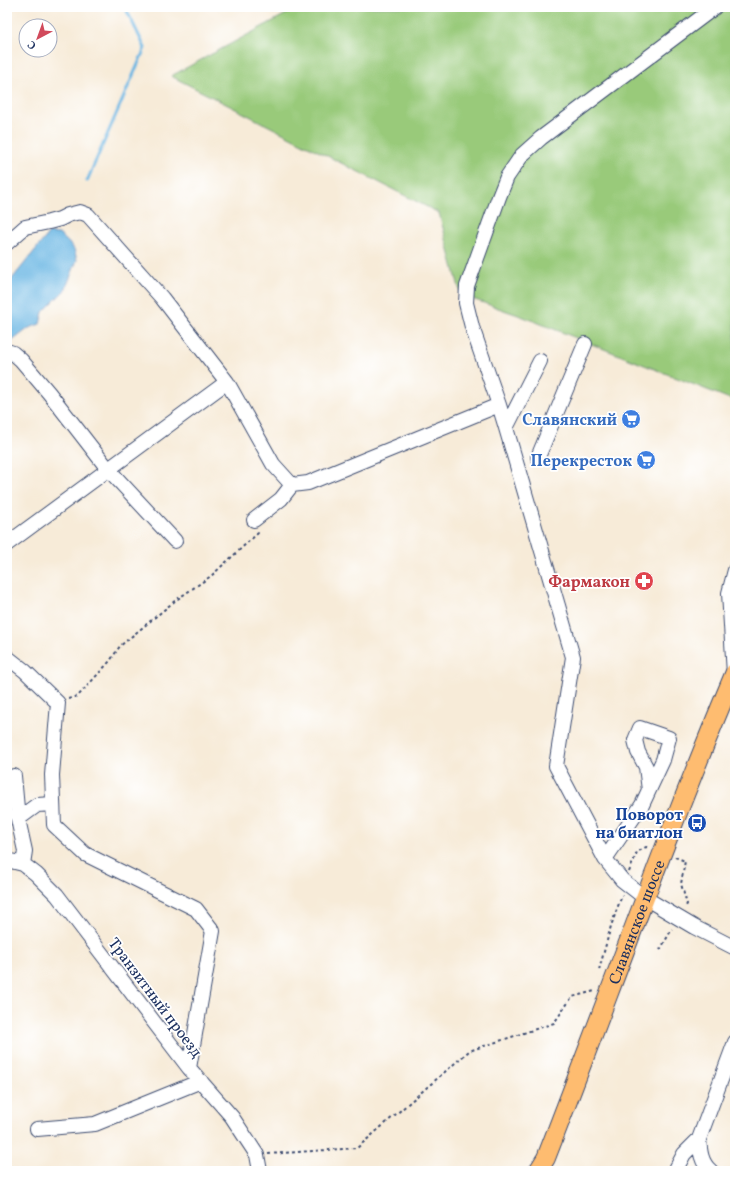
<svg xmlns="http://www.w3.org/2000/svg" width="742" height="1178" font-family="Vollkorn,serif">
<style>
.green{fill:#99ca7a;stroke:#5a7c6c}
.water{fill:#69b6e3;stroke:#4272a0}
.lines{fill:none;stroke-linecap:round;stroke-linejoin:round}
.stream{stroke:#69b6e3;stroke-width:3}
.minor-casing{stroke:#3c4b70;stroke-width:16}
.major-casing{stroke:#3c4b70;stroke-width:20}
.path{stroke:#3c4b70;stroke-width:2;stroke-dasharray:3 3;stroke-linecap:butt}
.minor{stroke:#fff;stroke-width:14}
.major{stroke:#febc70;stroke-width:18}
.labels{text-anchor:middle;stroke-width:3.5;stroke-linejoin:round;paint-order:stroke}
.shop-label{font-size:16px;font-weight:bold;fill:#366cbe;stroke:#fff;text-anchor:end}
.health-label{font-size:16px;font-weight:bold;fill:#be3a42;stroke:#fff;text-anchor:end}
.transit-label{font-size:16px;font-weight:bold;fill:#164399;stroke:#fff;text-anchor:end}
.street-label{font-size:16px;fill:#1b2f5e;stroke:#fff}
</style>
<rect width="100%" height="100%" fill="#fff"/>
<filter id="ink" filterUnits="userSpaceOnUse"><feTurbulence type="fractalNoise" baseFrequency=".025" numOctaves="2"/><feDisplacementMap in="SourceGraphic" scale="8" xChannelSelector="R" yChannelSelector="G"/><feConvolveMatrix kernelMatrix="1 2 1 2 8 2 1 2 1" color-interpolation-filters="sRGB"/></filter>
<filter id="wash" filterUnits="userSpaceOnUse"><feTurbulence type="fractalNoise" baseFrequency=".012" numOctaves="4" result="noise"/><feDisplacementMap in="SourceGraphic" scale="16" xChannelSelector="R" yChannelSelector="G"/><feGaussianBlur stdDeviation="0.9" result="paint"/><feColorMatrix in="noise" values="0 0 0 0 0 0 0 0 0 0 0 0 0 0 0 0 0 1.4 0 .05"/><feComposite in="paint" operator="in"/></filter>
<g filter="url(#wash)">
<rect width="100%" height="100%" fill="#f7ebd8"/>
<path class="green" d="M 299,7 L 735,7 L 735,401 L 521,316 L 461,295 L 439,213 L 171,76 Z"/>
<path class="water" d="M 49,233 L 59,234 L 68,242 L 74,249 L 77,260 L 65,290 L 43,312 L 40,324 L 29,328 L 7,345 L 7,285 Z"/>
<g class="lines">
<path class="stream" d="M 87,181 L 145,48 L 125,7"/>
</g>
</g>
<g filter="url(#ink)">
<g class="lines">
<g class="minor-casing">
<path id="minor" d="M 7,243 L 25,227 L 49,222 L 60,219 L 68,215 L 80,212 L 88,215 L 162,298 L 227,382 L 273,464 L 292,485 L 308,483 L 499,405 L 506,428
M 7,351 L 13,353 L 21,360 L 49,393 L 108,469 L 175,541
M 540,361 L 506,428 L 573,657 L 556,766 L 605,859 L 622,880 L 645,898 L 694,927 L 735,948
M 499,405 L 472,327 L 466,303 L 467,286 L 499,197 L 507,177 L 522,155 L 541,138 L 715,7
M 538,457 L 585,344
M 254,520 L 281,499 L 292,485
M 7,544 L 227,382
M 7,657 L 25,671 L 58,703 L 52,775 L 54,825 L 85,854 L 196,909 L 213,931 L 189,1068
M 734,674 L 729,593 L 735,570
M 14,776 L 18,819 L 25,851 L 23,864
M 18,819 L 37,805 L 53,804
M 605,859 L 642,805 L 663,760 L 669,738 L 640,728 L 635,740 L 638,752 L 646,767 L 649,790
M 7,860 L 23,864 L 36,874 L 57,895 L 189,1068 L 232,1117 L 257,1155 L 260,1171
M 37,1129 L 95,1124 L 201,1081
M 675,1171 L 684,1154 L 699,1139
M 711,1171 C 701,1163 700,1151 699,1139 L 735,1042"/>
</g>
<g class="major-casing">
<g id="major">
<path id="s1" d="M 538,1171 L 546,1158 C 609,996 667,833 735,672"/>
</g>
</g>
<path class="path" d="M 68,699 L 78,696 L 110,661 L 120,646 L 176,600 L 211,576 L 258,533 L 257,530
M 675,857 L 685,861 L 681,884 L 687,904 L 685,908
M 629,872 L 637,852 L 646,847 L 650,848
M 660,950 L 672,929
M 599,970 L 611,926 L 622,895
M 268,1154 L 357,1148 L 469,1051 L 554,1023 L 572,997 L 595,991"/>
<use href="#minor" class="minor"/>
<use href="#major" class="major"/>
</g>
</g>
<defs>
<g id="supermarket-disc" transform="scale(1)"><circle r="9.5" fill="#3f7fe0" stroke="#fff"/><path d="M-6-5.5h2.5l.6 2H6L4.5 2H-2.5L-4.4-4H-6ZM-1.5 3.2a1.3 1.3 0 1 0 .1 0ZM3 3.2a1.3 1.3 0 1 0 .1 0Z" fill="#fff"/></g>
<g id="pharmacy-disc" transform="scale(1)"><circle r="9.5" fill="#e0444e" stroke="#fff"/><path d="M-2-6h4v4h4v4h-4v4h-4v-4h-4v-4h4Z" fill="#fff"/></g>
<g id="bus-disc" transform="scale(1)"><circle r="9.5" fill="#1a4fb4" stroke="#fff"/><path d="M-5-6H5V4H4V6H2V4H-2V6H-4V4H-5ZM-3.5-4V0h7V-4ZM-3.5 1.2v1.5H-2V1.2ZM2 1.2v1.5H3.5V1.2Z" fill="#fff"/></g>
</defs>
<g fill-rule="evenodd">
<use href="#supermarket-disc" x="631" y="419"/>
<use href="#supermarket-disc" x="646" y="460"/>
<use href="#pharmacy-disc" x="644" y="581"/>
<use href="#bus-disc" x="697" y="823"/>
</g>
<g class="labels">
<g class="shop-label">
<text x="617" y="425">Славянский</text>
<text x="632" y="466">Перекресток</text>
</g>
<g class="health-label">
<text x="630" y="587">Фармакон</text>
</g>
<g class="transit-label">
<text x="683" y="820">Поворот<tspan x="683" dy="18">на биатлон</tspan></text>
</g>
<g class="street-label">
<text dy="6" stroke="none"><textPath href="#s1" startOffset="268">Славянское шоссе</textPath></text>
<text transform="translate(156 997) rotate(53)" y="6">Транзитный проезд</text>
</g>
</g>
<rect width="742" height="1178" fill="none" stroke="#fff" stroke-width="24"/>
<g transform="translate(38 38) rotate(221)"><circle r="19" fill="#ffffff" stroke="#a4acbf"/>
<path d="M0-3L7 15L0 10L-7 15Z" fill="#d1495b"/>
<text y="-6" font-size="11" font-weight="bold" text-anchor="middle" fill="#1b2f5e">С</text>
</g>
</svg>
